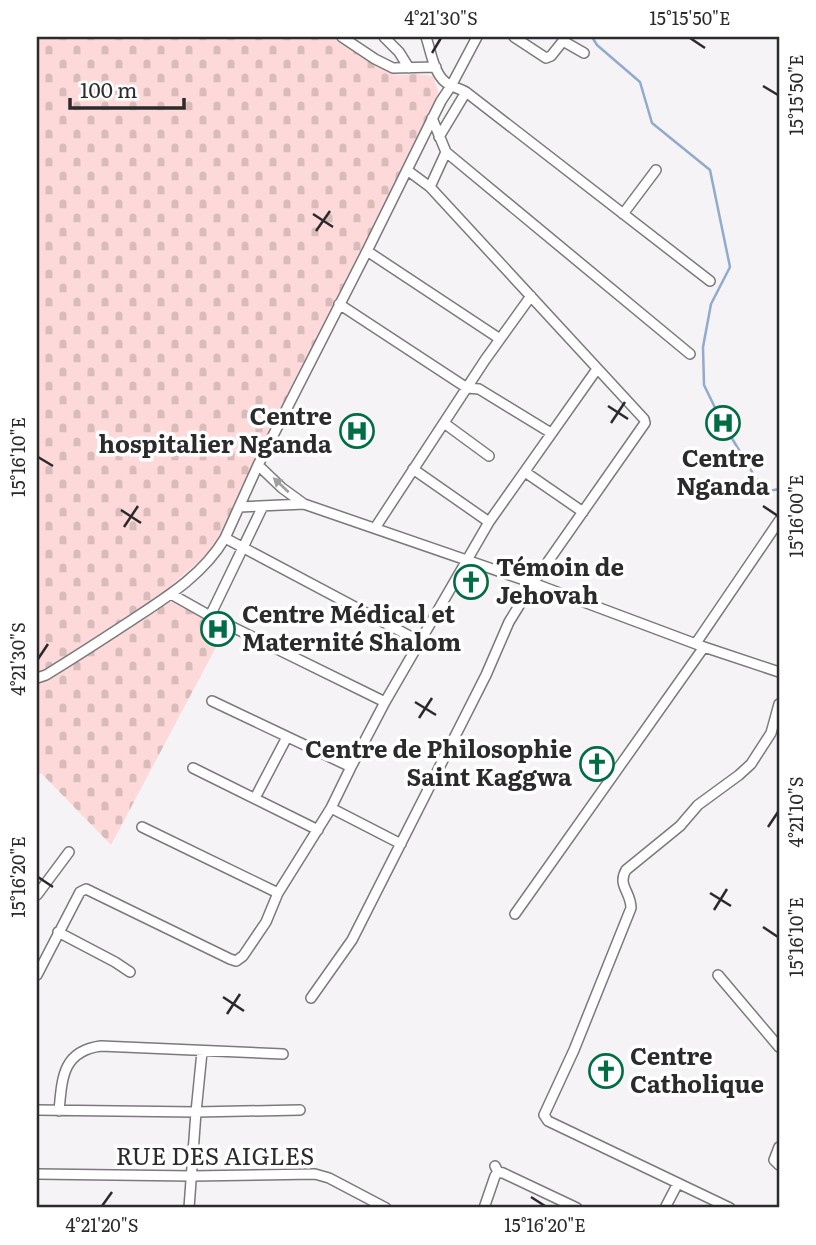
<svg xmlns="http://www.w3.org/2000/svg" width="816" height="1245" font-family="Literata,serif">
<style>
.cemetery{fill:url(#cemetery-stones)}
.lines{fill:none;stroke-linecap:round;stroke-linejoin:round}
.stream{stroke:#90abcc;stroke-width:2.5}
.minor-casing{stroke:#7c797d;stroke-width:12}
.minor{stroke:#fff;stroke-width:9}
.oneway{fill:#a09fa0}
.ticks{fill:none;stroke:#2b2a2c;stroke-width:2.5}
.labels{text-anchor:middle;stroke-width:7;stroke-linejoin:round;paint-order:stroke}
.poi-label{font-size:24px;font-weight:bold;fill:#2b2a2c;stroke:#fff;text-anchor:start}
.street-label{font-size:24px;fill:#2b2a2c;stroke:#fff}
.neatline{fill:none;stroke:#2b2a2c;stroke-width:2.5}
.ticks-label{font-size:18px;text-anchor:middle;fill:#2b2a2c}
</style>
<defs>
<pattern id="cemetery-stones" width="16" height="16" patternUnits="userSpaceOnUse" patternTransform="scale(1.75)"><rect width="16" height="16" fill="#fddad9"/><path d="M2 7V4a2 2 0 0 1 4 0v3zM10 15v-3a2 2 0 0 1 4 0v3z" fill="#d9bbba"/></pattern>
</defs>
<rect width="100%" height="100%" fill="#f6f3f7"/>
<path class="cemetery" d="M 37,37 L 335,37 L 384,70 L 398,75 L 416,74 L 433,76 L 439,94 L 387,206 L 215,544 C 201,564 180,575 164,593 L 214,621 L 211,627 L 223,634 L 111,845 L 41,773 L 37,777 Z"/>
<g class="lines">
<path class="stream" d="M 592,37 L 597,45 L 640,82 L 652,123 L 710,170 L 730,267 L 711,304 L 703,347 L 704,385 L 721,420 L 764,492 L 779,489"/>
<g class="minor-casing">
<path id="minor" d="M 342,37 L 375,59 L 393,68 L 436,67
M 384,37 L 399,52 L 409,68
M 426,37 C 431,51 434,78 450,85 C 455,88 461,89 466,92 L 710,281
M 514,37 L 546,58 L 551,56 L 563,41 L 584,53
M 439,137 L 466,92
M 446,152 L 690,354
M 430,187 L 446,152 L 432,118
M 623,214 L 656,170
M 367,251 L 500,339
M 339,304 L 467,388 L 479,389 L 551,433
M 444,423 L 489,456
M 258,465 L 282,488 L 304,504 L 533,583 L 704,647 L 779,672
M 413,469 L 489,522
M 525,472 L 583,512
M 240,507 L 304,504
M 375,528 L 485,360 L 531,296
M 225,538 L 419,641
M 171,594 L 210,616 L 385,702
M 210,616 L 263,506
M 696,643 L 779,521
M 37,678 L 46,675 L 54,670 C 80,654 106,637 132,620 C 167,597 203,575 225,538 L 258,465 L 367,251 L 441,101 L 451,86 L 477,37
M 212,701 L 351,767
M 193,768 L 318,830
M 255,798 L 287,737
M 331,808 L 401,844
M 142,827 L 278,893
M 37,895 L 69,852
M 515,914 L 704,647
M 58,932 L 115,962 L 130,972
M 37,975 L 80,892 L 86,889 L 230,959 L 236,961 L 243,956 L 266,922 L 278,893 L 331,808 L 351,767 L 385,702 L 489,522 L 597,369
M 718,975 L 779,1047
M 311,998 L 352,940 L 486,675 L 509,622 L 533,583 L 645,423 L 644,419 L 430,187 L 407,170
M 37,1110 L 196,1112 L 300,1110
M 59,1111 C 62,1079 62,1051 101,1046 L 283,1054
M 779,1147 L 774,1160 L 779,1165
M 495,1166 L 498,1172 L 503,1173 L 577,1208
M 37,1174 L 192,1176 L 315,1174 L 329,1178 L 386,1208
M 189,1208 L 196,1112 L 202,1052
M 484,1208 L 495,1176 L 498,1172
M 665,1208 L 678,1183
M 730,1208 L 548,1121 L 544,1115 L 574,1050 L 631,908 C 631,892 617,885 626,870 L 680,826 L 698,805 L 739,775 L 751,764 L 771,733 L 779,704"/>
</g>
<use href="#minor" class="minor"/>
</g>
<defs><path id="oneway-solid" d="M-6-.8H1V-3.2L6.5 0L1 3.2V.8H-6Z" transform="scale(1.75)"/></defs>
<use class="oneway" href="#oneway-solid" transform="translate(281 485) rotate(-137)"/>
<path class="ticks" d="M 690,38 L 705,48M 432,53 L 441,38M 763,86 L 778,95M 313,214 L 333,227M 316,231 L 330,211M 608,406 L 628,419M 611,423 L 625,402M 38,457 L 53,466M 763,506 L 778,516M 121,510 L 141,523M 124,527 L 138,506M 38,659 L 48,644M 415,702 L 436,715M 419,718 L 432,698M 768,827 L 778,812M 38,877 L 53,887M 710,893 L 731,906M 714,910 L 727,889M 763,927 L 778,937M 223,997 L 244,1011M 227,1014 L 240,994M 531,1197 L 545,1206M 102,1206 L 112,1192"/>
<defs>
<g id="hospital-ring" transform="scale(1.75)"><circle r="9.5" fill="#fff" stroke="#016d45" stroke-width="1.5"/><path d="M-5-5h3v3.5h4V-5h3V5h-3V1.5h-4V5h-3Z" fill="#016d45"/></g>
<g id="church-ring" transform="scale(1.75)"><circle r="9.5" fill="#fff" stroke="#016d45" stroke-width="1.5"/><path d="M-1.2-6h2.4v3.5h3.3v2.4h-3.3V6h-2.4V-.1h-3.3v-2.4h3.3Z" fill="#016d45"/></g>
</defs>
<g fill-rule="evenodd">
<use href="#hospital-ring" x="723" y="423"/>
<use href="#hospital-ring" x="357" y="431"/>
<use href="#church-ring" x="471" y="582"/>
<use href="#hospital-ring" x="218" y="629"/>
<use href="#church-ring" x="597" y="764"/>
<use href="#church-ring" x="606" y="1071"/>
</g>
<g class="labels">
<g class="poi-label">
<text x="332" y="425" text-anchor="end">Centre<tspan x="332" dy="28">hospitalier Nganda</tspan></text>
<text x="723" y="467" text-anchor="middle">Centre<tspan x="723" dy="28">Nganda</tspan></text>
<text x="496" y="576">Témoin de<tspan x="496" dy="28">Jehovah</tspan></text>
<text x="242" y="623">Centre Médical et<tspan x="242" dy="28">Maternité Shalom</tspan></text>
<text x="572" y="758" text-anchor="end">Centre de Philosophie<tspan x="572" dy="28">Saint Kaggwa</tspan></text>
<text x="630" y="1065">Centre<tspan x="630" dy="28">Catholique</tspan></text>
</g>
<g class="street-label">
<text x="215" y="1165">RUE DES AIGLES</text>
</g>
</g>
<rect width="816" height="1245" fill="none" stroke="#ffffff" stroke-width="77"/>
<path d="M70 98v10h114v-10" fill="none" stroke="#2b2a2c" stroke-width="3.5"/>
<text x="80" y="98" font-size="21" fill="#2b2a2c" stroke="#ffffff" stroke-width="5" paint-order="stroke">100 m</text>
<rect x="38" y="38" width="740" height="1168" class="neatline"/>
<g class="ticks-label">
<text x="441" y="25">4°21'30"S</text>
<text x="690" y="25">15°15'50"E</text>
<text transform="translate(797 95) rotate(-90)" y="6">15°15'50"E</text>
<text transform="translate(19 457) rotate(-90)" y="6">15°16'10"E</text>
<text transform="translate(797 516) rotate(-90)" y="6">15°16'00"E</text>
<text transform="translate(19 659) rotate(-90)" y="6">4°21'30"S</text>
<text transform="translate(797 812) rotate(-90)" y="6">4°21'10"S</text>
<text transform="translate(19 877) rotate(-90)" y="6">15°16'20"E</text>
<text transform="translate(797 937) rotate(-90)" y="6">15°16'10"E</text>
<text x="102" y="1232">4°21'20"S</text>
<text x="545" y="1232">15°16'20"E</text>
</g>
</svg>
